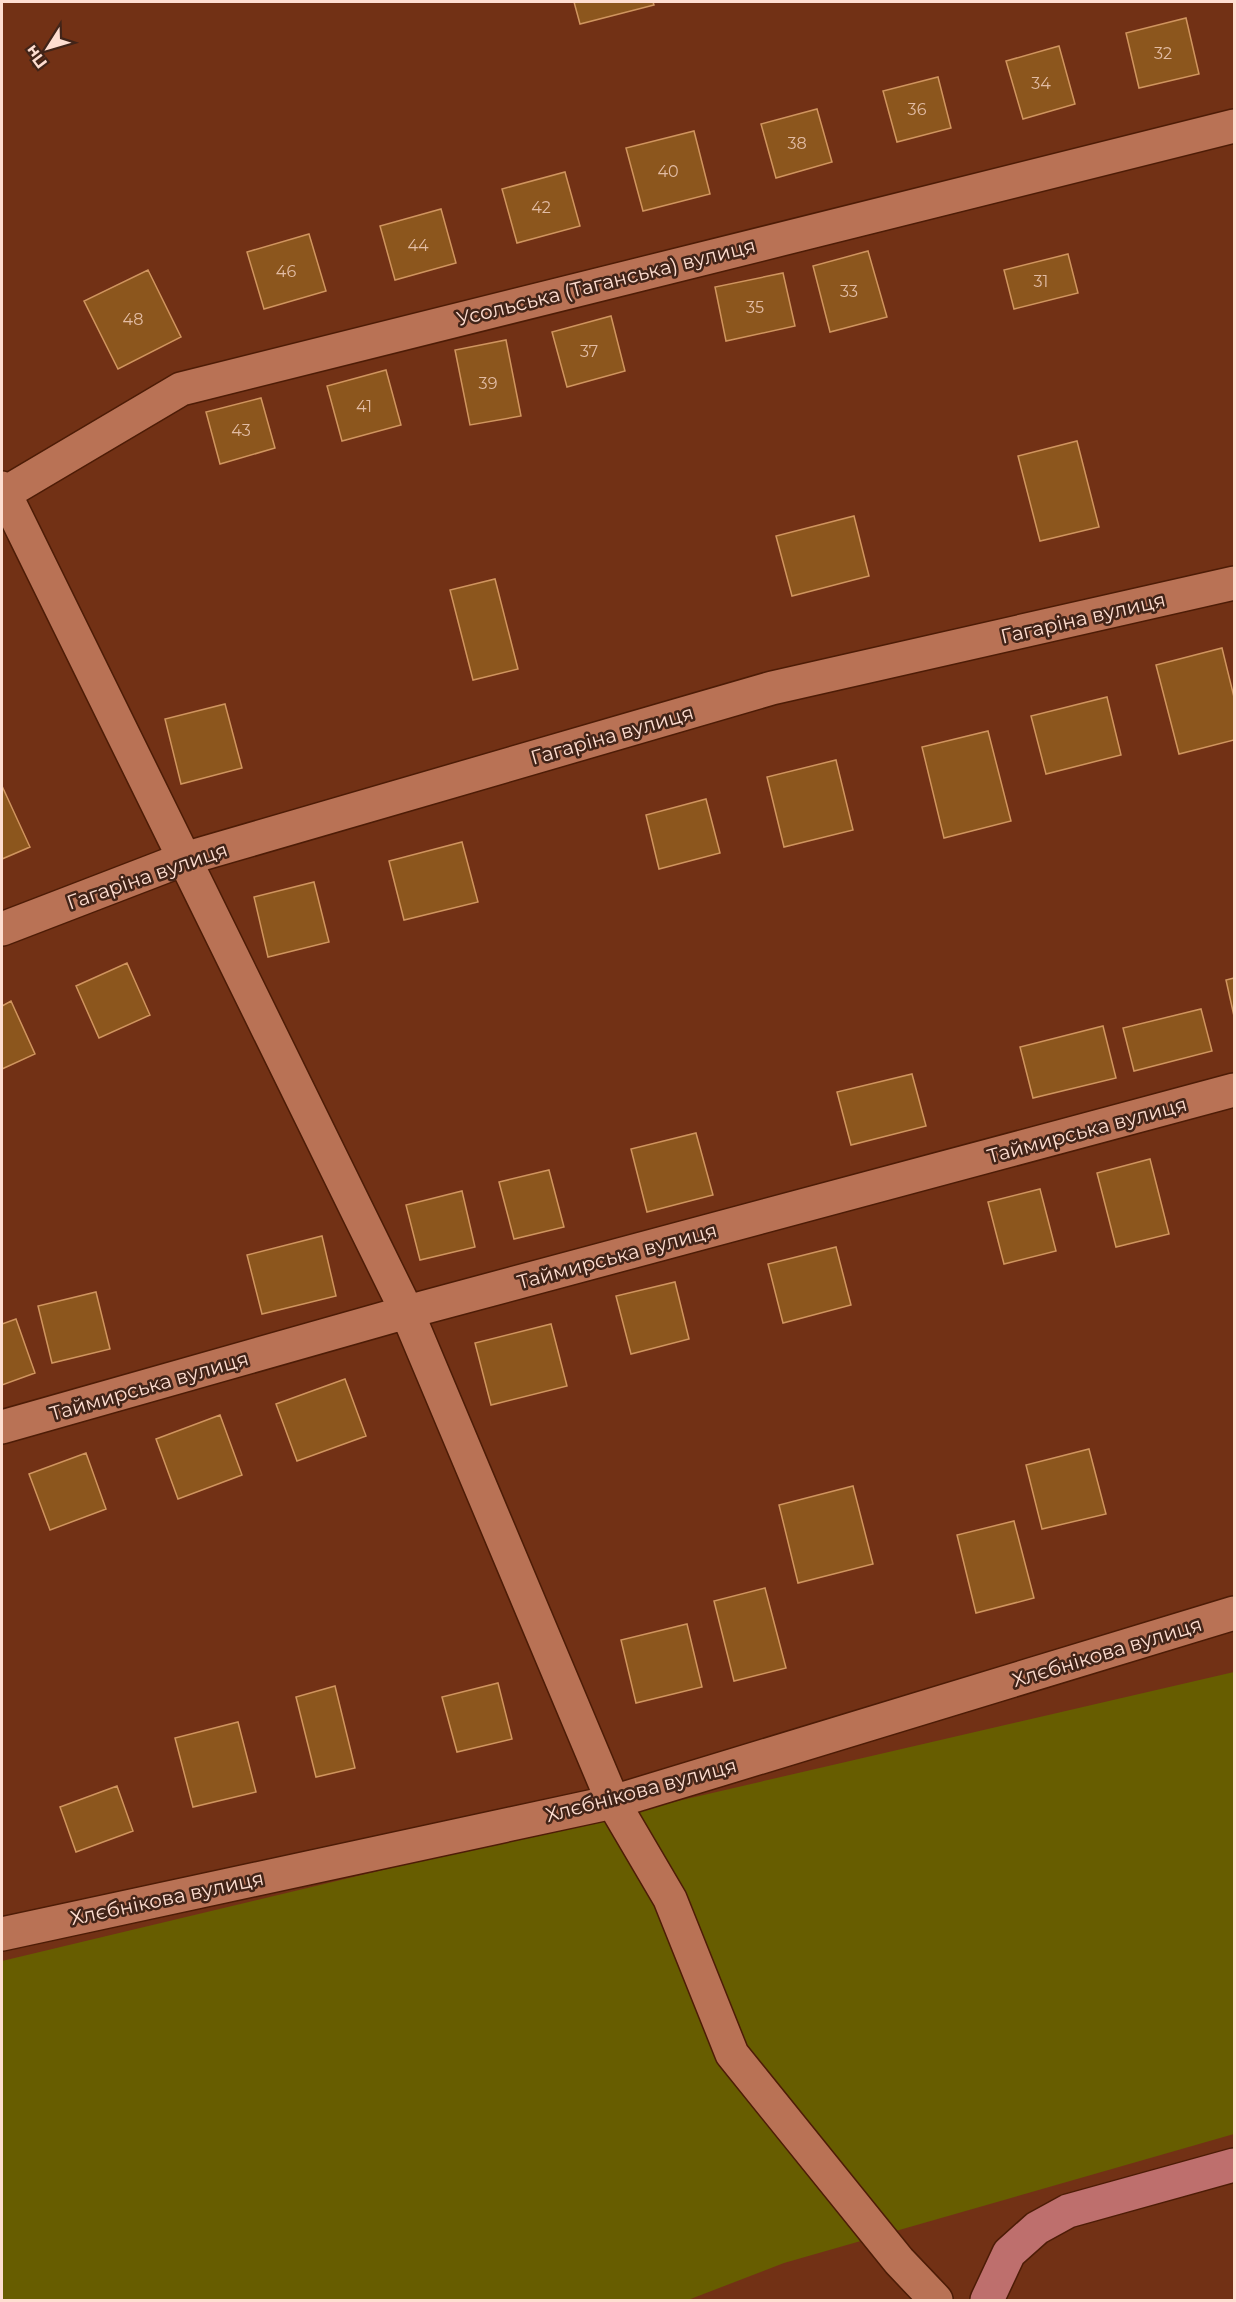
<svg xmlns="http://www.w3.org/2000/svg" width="1236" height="2302" font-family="Montserrat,sans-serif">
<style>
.green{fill:#675d00}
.building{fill:#8c561d;stroke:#d0955f;stroke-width:1.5}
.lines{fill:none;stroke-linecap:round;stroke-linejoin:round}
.street-casing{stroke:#4d1c06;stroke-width:36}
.secondary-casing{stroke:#4d1c06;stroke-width:36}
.street{stroke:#b97255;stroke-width:33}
.secondary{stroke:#be6f6d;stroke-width:33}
.labels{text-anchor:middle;stroke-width:5;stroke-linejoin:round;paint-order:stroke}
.number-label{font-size:16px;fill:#e2bca4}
.street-label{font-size:20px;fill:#feded1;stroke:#422418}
</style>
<rect width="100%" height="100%" fill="#723115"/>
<path class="green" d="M 1234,1672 L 1234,2134 L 784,2263 L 688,2300 L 2,2300 L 2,1961 L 483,1846 Z"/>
<path class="building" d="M 574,2 L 653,2 L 654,5 L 580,24 Z
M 1186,18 L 1199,74 L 1139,88 L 1126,33 Z
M 1059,46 L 1075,104 L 1023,119 L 1006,61 Z
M 938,77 L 951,128 L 897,142 L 883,91 Z
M 817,109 L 832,162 L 776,178 L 761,124 Z
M 694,131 L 710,194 L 643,211 L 626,148 Z
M 565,172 L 580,226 L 517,243 L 502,189 Z
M 441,209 L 456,263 L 395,280 L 380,226 Z
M 309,234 L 326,291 L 264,309 L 247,252 Z
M 868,251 L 887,317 L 830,332 L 813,266 Z
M 1068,254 L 1078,293 L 1014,309 L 1004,270 Z
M 148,270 L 181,337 L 118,369 L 84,301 Z
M 783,273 L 795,326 L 726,341 L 715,287 Z
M 611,316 L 625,371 L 567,387 L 552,332 Z
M 506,340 L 521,416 L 470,425 L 455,350 Z
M 386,370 L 401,425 L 342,441 L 327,386 Z
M 261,398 L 275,448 L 220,464 L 206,412 Z
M 1077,441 L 1099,527 L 1040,541 L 1018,456 Z
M 854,516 L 869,576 L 792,596 L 776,536 Z
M 495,579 L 518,669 L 473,680 L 450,590 Z
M 1222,648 L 1234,697 L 1234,740 L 1179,754 L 1156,665 Z
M 1107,697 L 1121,755 L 1046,774 L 1031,716 Z
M 225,704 L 242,768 L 181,784 L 165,719 Z
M 988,731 L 1011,821 L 944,838 L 922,747 Z
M 836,760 L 853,830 L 784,847 L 767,777 Z
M 2,786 L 30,847 L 2,859 Z
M 706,799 L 720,853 L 659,869 L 646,815 Z
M 462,842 L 478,902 L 404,920 L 389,861 Z
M 314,882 L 329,942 L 268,957 L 254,897 Z
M 127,963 L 150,1015 L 99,1038 L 76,986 Z
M 1234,978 L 1234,1016 L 1226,980 Z
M 11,1001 L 35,1054 L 2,1069 L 2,1006 Z
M 1201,1009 L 1212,1051 L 1134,1071 L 1123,1028 Z
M 1103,1026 L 1116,1078 L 1033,1098 L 1020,1047 Z
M 912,1074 L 926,1126 L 851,1145 L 837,1092 Z
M 696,1133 L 713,1195 L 647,1212 L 631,1149 Z
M 1150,1159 L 1169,1234 L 1116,1247 L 1097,1173 Z
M 549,1170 L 564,1227 L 514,1239 L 499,1182 Z
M 1040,1189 L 1056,1251 L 1004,1264 L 988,1202 Z
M 462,1191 L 475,1247 L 420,1260 L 406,1205 Z
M 322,1236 L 336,1296 L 262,1314 L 247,1255 Z
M 836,1247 L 851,1305 L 783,1323 L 768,1264 Z
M 675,1282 L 689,1339 L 631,1354 L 616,1296 Z
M 96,1292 L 110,1349 L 52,1363 L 38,1306 Z
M 16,1319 L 35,1373 L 2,1385 L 2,1324 Z
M 551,1324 L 567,1386 L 491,1405 L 475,1343 Z
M 345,1379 L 366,1436 L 297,1461 L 276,1404 Z
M 220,1415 L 242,1475 L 178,1499 L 156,1439 Z
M 1089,1449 L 1106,1514 L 1042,1529 L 1026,1465 Z
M 86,1453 L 106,1509 L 50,1530 L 29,1474 Z
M 853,1486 L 873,1564 L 798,1583 L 779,1505 Z
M 1014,1521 L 1034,1598 L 976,1613 L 957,1535 Z
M 765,1588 L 786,1668 L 734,1681 L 714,1601 Z
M 687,1624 L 702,1687 L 636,1703 L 621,1640 Z
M 498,1683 L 512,1739 L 457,1752 L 442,1697 Z
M 335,1686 L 355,1768 L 316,1777 L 296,1697 Z
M 238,1722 L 256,1792 L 193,1807 L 175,1738 Z
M 117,1786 L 133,1831 L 76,1852 L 60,1807 Z"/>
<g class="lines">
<g class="street-casing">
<path id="street" d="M 2,488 L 407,1312 L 613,1802 L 670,1899 L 732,2054 L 899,2261 L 936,2300
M 2,495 L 181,389 L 1234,126
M 2,929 L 184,859 L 772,688 L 1234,583
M 2,1427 L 407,1312 L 1234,1090
M 2,1934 L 613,1802 L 1234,1613"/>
</g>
<g class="secondary-casing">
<path id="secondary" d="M 987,2300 L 1009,2253 L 1037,2228 L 1068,2211 L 1234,2165"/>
</g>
<use href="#street" class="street"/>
<use href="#secondary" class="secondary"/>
</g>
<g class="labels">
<g class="number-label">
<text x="1163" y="59">32</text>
<text x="1041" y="89">34</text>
<text x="917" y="115">36</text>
<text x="797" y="149">38</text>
<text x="668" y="177">40</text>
<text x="541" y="213">42</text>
<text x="418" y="251">44</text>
<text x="286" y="277">46</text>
<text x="1041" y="287">31</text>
<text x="849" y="297">33</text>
<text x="755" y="313">35</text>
<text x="133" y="325">48</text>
<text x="589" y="357">37</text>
<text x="488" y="389">39</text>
<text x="364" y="412">41</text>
<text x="241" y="436">43</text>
</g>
<g class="street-label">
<text transform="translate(606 282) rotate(-14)" y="7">Усольська (Таганська) вулиця</text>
<text transform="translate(1083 618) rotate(-13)" y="7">Гагаріна вулиця</text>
<text transform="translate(612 735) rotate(-16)" y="7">Гагаріна вулиця</text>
<text transform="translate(147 876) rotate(-19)" y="7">Гагаріна вулиця</text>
<text transform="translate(1087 1130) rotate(-15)" y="7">Таймирська вулиця</text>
<text transform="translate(617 1256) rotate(-15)" y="7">Таймирська вулиця</text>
<text transform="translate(149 1386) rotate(-16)" y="7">Таймирська вулиця</text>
<text transform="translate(1107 1652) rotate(-17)" y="7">Хлєбнікова вулиця</text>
<text transform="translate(641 1790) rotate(-15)" y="7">Хлєбнікова вулиця</text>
<text transform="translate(167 1898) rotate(-12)" y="7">Хлєбнікова вулиця</text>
</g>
</g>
<rect width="1236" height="2302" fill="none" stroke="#feded1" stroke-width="6"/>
<g transform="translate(48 48) rotate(233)" stroke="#422418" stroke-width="4.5" paint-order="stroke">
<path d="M0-4.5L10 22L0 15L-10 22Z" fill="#feded1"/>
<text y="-9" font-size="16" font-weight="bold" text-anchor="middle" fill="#feded1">Пн</text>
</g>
</svg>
